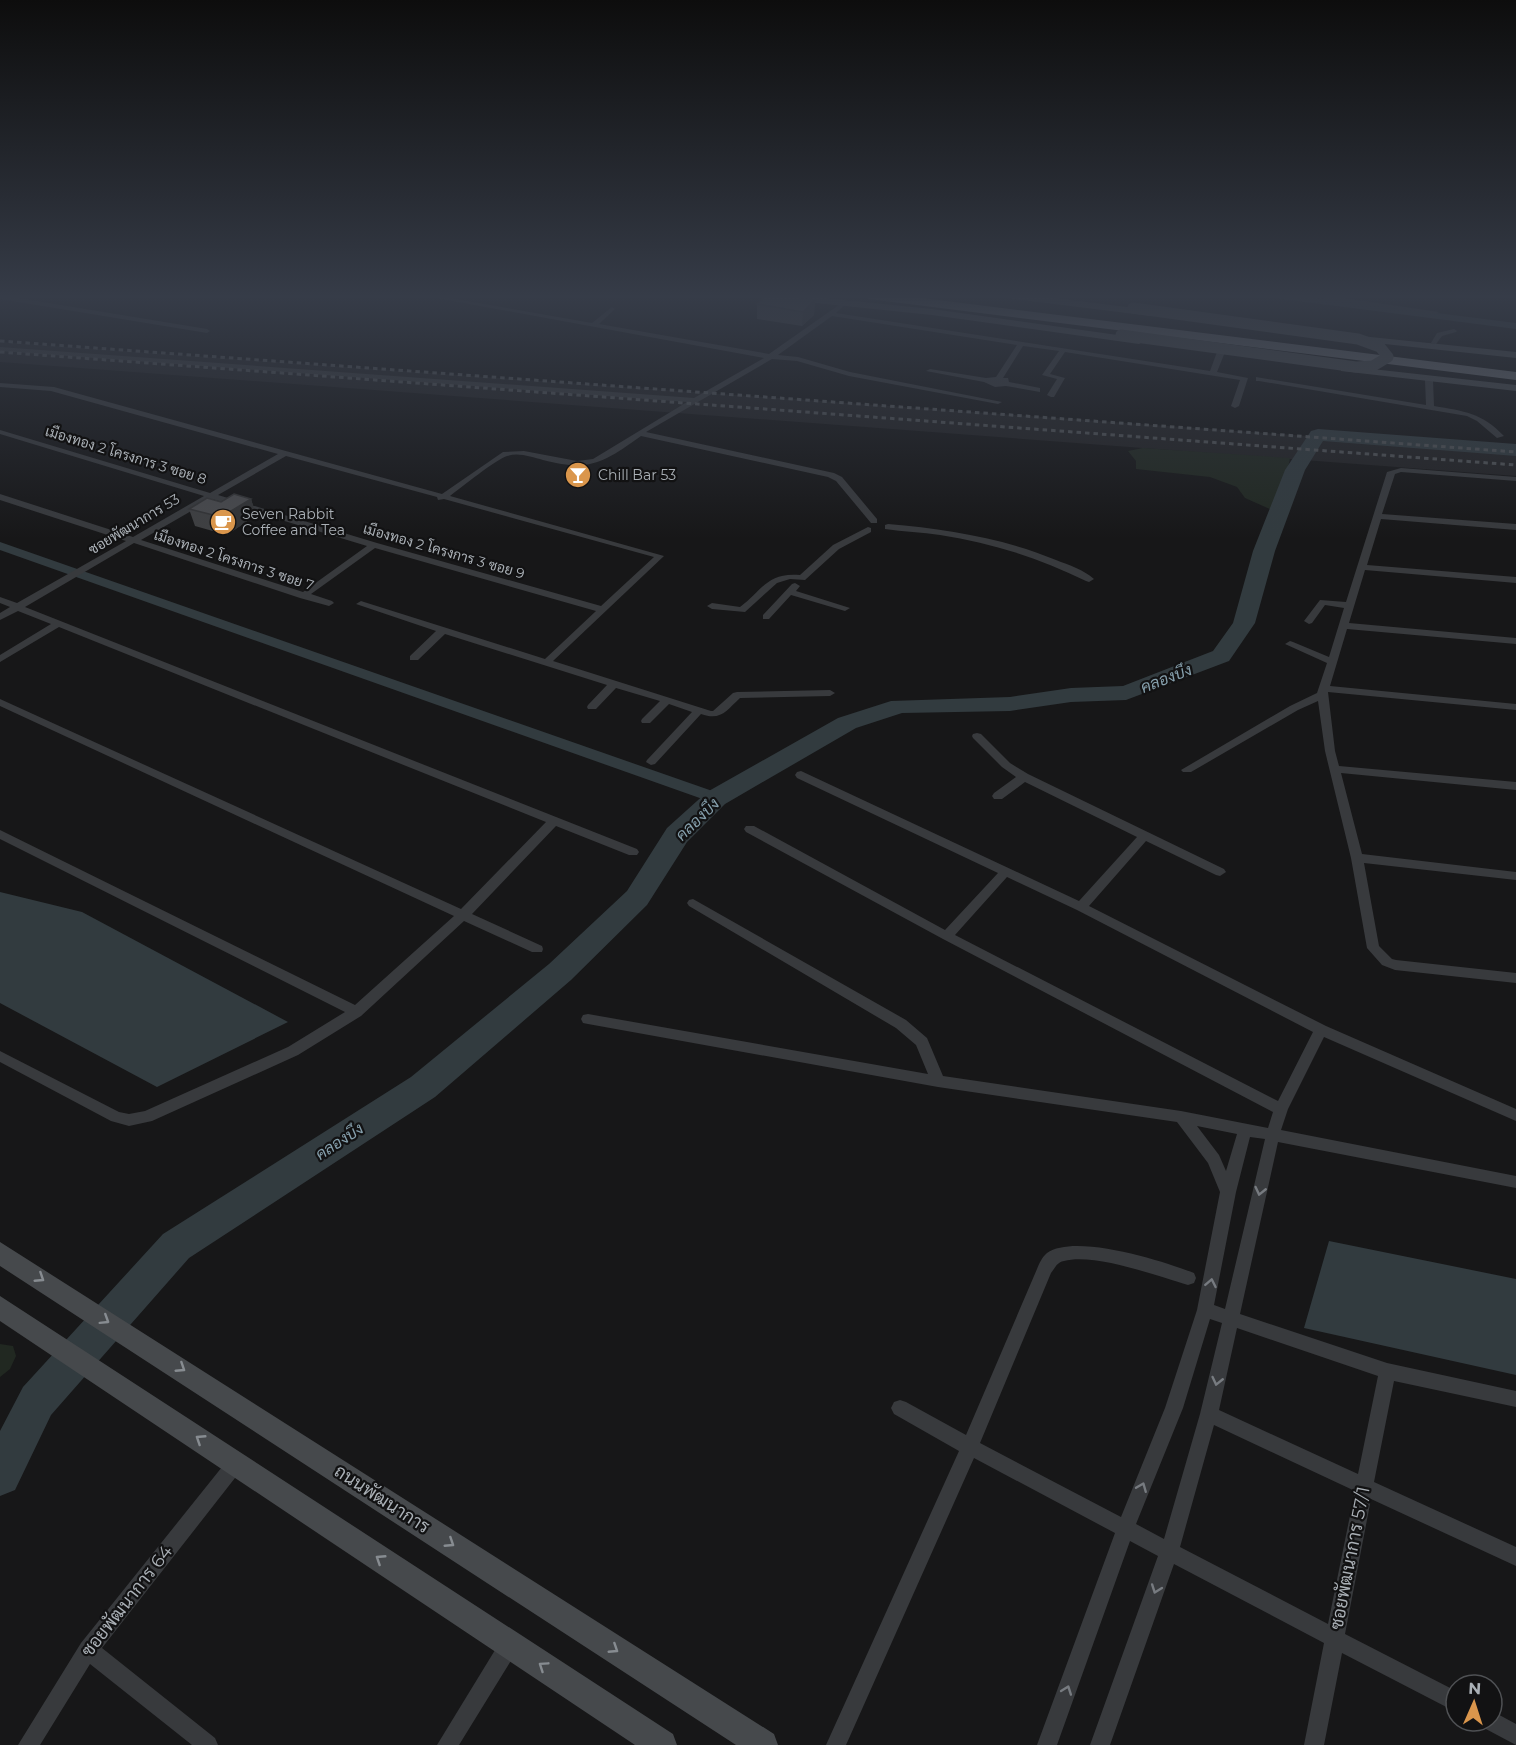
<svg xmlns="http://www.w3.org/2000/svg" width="1516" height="1745" font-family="Montserrat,Sarabun,sans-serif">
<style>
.built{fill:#232325}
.green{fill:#212821}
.water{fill:#323b3f}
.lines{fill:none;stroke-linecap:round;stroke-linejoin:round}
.canal{fill:#323b3f;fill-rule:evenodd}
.river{fill:#323b3f;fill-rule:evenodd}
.minor{fill:#383a3d;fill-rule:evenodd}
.secondary{fill:#46494c;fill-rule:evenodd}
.motorway{fill:#65686d;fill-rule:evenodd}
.rail{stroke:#4f5255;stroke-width:3;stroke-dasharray:4.5 4;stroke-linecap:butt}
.secondary-bridge{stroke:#46494c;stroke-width:11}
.wall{fill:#3f4042}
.shaded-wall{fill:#333436}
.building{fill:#494a4d;stroke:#333436;stroke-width:1.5}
.oneway{stroke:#777b80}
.oneway2{stroke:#878c91}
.labels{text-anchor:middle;stroke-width:4.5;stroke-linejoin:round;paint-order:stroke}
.far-street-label{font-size:14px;fill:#aab0b6;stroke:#121213}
.far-poi-label{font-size:14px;fill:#aab0b6;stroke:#121213;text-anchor:start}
.water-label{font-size:16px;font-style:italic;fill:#86a0ad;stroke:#121213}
.near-street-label{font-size:18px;fill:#aab0b6;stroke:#121213}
</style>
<rect width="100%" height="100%" fill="#171718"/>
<path class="built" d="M 0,342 L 1516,451 L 1516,476 L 0,362 Z"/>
<path class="green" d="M 1143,448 L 1290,458 L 1279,513 L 1245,498 L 1237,487 L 1210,477 L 1136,469 L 1136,461 L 1128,451 Z
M 0,1344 L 13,1346 L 16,1356 L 10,1369 L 0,1377 Z"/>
<path class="water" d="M 0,892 L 82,912 L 288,1022 L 157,1087 L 0,1003 Z
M 1329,1241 L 1516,1279 L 1516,1375 L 1304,1328 Z"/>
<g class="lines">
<path class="canal" d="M 1270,295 L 1294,295 L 1516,323 L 1516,329 L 1274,298 Z
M 0,542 L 721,794 L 724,798 L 716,803 L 711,802 L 0,550 Z"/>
<path class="river" d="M 1318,429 L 1516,444 L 1516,456 L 1323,441 L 1305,470 L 1275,551 L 1255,623 L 1229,661 L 1126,700 L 1071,702 L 1010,711 L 902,713 L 856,728 L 725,804 L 687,842 L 647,905 L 571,980 L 435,1097 L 189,1258 L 51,1415 L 15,1490 L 0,1496 L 0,1431 L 23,1387 L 163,1234 L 411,1077 L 549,964 L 627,891 L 667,828 L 707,792 L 838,718 L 891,701 L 1010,697 L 1071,688 L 1123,686 L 1213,651 L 1233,623 L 1253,551 L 1285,470 L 1311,431 Z"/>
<path class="minor" d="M 0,295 L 207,329 L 210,331 L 207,333 L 0,299 Z
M 420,295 L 433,295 L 592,323 L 612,307 L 615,309 L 614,310 L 599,324 L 769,354 L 843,302 L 846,304 L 836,313 L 1210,371 L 1217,352 L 1221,350 L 1225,352 L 1217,372 L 1248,378 L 1239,406 L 1235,408 L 1231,406 L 1240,380 L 1065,352 L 1050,374 L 1065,378 L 1054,397 L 1051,397 L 1047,395 L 1057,379 L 1042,375 L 1059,351 L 1023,346 L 1003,378 L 1008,378 L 1009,382 L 1040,388 L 1040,392 L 1006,386 L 995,387 L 984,382 L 926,371 L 930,369 L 986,378 L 996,377 L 1017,345 L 832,316 L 778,355 L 798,357 L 850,372 L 1002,402 L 998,404 L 849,376 L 797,361 L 772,359 L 646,432 L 834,473 L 842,477 L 877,519 L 877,523 L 871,523 L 836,481 L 828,477 L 641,436 C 603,463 590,472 543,460 C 532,457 518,452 507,456 C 495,460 462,487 450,496 L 664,556 L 553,661 L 711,711 L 713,711 L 733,693 L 737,692 L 830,690 L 835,693 L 830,696 L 740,698 C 726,711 721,721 701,714 L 655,764 L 651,765 L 646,762 L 647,760 L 692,712 L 669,704 L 650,723 L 642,723 L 641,721 L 642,719 L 660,701 L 616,688 L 596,709 L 588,709 L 587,707 L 588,705 L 607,685 L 445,634 L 418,660 L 410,660 L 410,656 L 436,631 L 356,604 L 361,601 L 364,602 L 545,659 L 596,611 L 375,548 L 311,594 L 332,601 L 334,603 L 329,606 L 300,598 L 134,543 L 25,607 L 637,849 L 639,852 L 637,855 L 629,855 L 556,826 L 472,914 L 542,946 L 543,949 L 542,952 L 532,952 L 464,921 L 361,1016 L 298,1055 L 152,1121 L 129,1126 L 111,1121 L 0,1062 L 0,1051 L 119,1112 L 129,1114 L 145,1111 L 288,1047 L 345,1012 L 0,839 L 0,830 L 355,1005 L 454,916 L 0,706 L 0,699 L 461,909 L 546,822 L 59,627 L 0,662 L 0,655 L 51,624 L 18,611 L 0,620 L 0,613 L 10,607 L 0,603 L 0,597 L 17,603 L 126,541 L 0,500 L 0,494 L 133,537 L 204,496 L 0,434 L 0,430 L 210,493 L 278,454 L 51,391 L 0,387 L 0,383 L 54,387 L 442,494 L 503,452 L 524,451 L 577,461 L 593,459 L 687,402 L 0,351 L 0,347 L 694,398 L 764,358 ZM 286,456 L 437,497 L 438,500 L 444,499 L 654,557 L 601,606 L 377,543 L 218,495 ZM 212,499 L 367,546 L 303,592 L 141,540 Z
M 1306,295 L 1323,295 L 1439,312 L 1436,314 L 1309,297 Z
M 1454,329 L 1457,331 L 1456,332 L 1442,336 L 1436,344 L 1431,343 L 1437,333 Z
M 1256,377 L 1426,405 L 1425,380 L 1429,378 L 1433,380 L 1434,406 C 1464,411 1482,413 1504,436 L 1497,438 L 1477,421 L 1467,416 L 1259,381 L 1256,381 Z
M 1401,468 L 1516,477 L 1516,481 L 1401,472 L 1395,474 L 1382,514 L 1516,524 L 1516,530 L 1381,519 L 1367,565 L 1516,577 L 1516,583 L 1365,570 L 1349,623 L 1516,638 L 1516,644 L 1347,629 L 1330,686 L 1516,704 L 1516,710 L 1328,692 L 1335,751 L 1339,766 L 1516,782 L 1516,790 L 1341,773 L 1362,854 L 1516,872 L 1516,880 L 1364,863 L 1379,946 L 1392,959 L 1396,960 L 1516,973 L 1516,983 L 1395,970 L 1382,965 L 1367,948 L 1351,858 L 1325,751 L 1318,701 L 1298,710 L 1191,772 L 1183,772 L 1181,770 L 1290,706 L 1317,693 L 1327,663 L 1285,644 L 1290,641 L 1293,642 L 1329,657 L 1344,608 L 1325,605 L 1312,623 L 1309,624 L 1304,621 L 1320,600 L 1346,602 L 1387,472 Z
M 888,524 C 946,529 1003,538 1056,560 C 1069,565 1084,570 1094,579 L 1089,582 L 1086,581 C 1039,558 992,543 940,535 C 922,532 903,532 885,529 L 885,525 Z
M 868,527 L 871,528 L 871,532 L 839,549 L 805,580 L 790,579 L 777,583 L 745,612 L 712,609 L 707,606 L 712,603 L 740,607 C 763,590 767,572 800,575 L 833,545 Z
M 795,583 L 800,586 L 796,591 L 850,608 L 845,611 L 791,595 L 769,619 L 763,619 L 763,615 L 792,584 Z
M 977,733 L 981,734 L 1010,763 L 1028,774 L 1224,869 L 1226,872 L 1220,876 L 1216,875 L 1146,841 L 1089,906 L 1326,1026 L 1516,1109 L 1516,1121 L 1324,1037 L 1288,1109 L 1281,1130 L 1516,1176 L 1516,1188 L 1278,1142 L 1240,1314 L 1387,1363 L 1516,1391 L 1516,1407 L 1394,1381 L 1374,1482 L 1516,1547 L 1516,1566 L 1371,1499 L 1345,1634 L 1456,1691 L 1456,1712 L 1342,1653 L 1324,1745 L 1304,1745 L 1324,1643 L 1174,1564 L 1110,1745 L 1090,1745 L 1158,1556 L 1130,1541 L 1057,1745 L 1037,1745 L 1115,1533 L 974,1458 L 846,1745 L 826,1745 L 959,1451 L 894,1414 L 891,1408 L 894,1402 L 900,1400 L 906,1402 L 966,1435 L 1037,1269 C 1039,1264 1042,1257 1047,1253 C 1075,1233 1163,1261 1194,1273 L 1196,1278 L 1194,1283 L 1188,1285 C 1157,1276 1095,1253 1064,1261 C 1057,1262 1055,1268 1051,1273 L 980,1443 L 1121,1517 L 1165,1408 L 1197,1310 L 1220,1192 L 1208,1163 L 1177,1122 L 938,1087 L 588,1024 L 583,1023 L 581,1019 L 583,1015 L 588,1014 L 928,1074 L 916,1045 L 896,1028 L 689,906 L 687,903 L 689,900 L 693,899 L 906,1020 L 927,1038 L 943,1076 L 1181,1111 L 1268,1128 L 1273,1112 L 943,939 L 746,832 L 744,829 L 746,826 L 754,826 L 945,930 L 998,873 L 797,778 L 795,775 L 797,772 L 801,771 L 1079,901 L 1137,837 L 1025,782 L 1002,799 L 994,799 L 992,796 L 994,793 L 1016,777 L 1002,767 L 973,738 L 972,736 L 973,734 ZM 1007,877 L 1077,910 L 1313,1032 L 1278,1101 L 955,935 ZM 1197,1126 L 1237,1134 L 1226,1171 L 1219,1155 ZM 1250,1137 L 1265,1139 L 1225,1309 L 1214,1305 L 1236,1192 ZM 1210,1319 L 1222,1323 L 1200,1414 L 1164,1539 L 1136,1524 L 1183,1408 ZM 1237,1328 L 1378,1376 L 1358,1474 L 1219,1410 ZM 1214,1425 L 1355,1491 L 1328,1624 L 1180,1547 Z
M 236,1454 L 242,1457 L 245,1463 L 242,1469 L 102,1648 L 215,1738 L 218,1745 L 192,1745 L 90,1664 L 40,1745 L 18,1745 L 81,1643 L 230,1457 Z
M 510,1634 L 517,1637 L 520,1644 L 517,1651 L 459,1745 L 437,1745 L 503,1637 Z
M 1492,1711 L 1516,1724 L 1516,1745 L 1484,1728 L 1481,1721 L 1492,1721 Z"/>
<path class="secondary" d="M 763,295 L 795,295 L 932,309 L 1139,338 L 1144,341 L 1139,344 L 932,315 L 768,298 Z
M 1002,295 L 1030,295 L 1151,310 L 1156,313 L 1151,316 L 1007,298 Z
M 1351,335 L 1516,352 L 1516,358 L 1347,340 L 1346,338 Z
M 1345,366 L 1516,385 L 1516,391 L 1341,371 L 1341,367 Z
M 0,1242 L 774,1734 L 778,1745 L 736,1745 L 0,1266 Z
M 0,1296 L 673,1734 L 677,1745 L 635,1745 L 0,1321 Z"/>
<path class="motorway" d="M 863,295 L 898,295 L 1516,372 L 1516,380 L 869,299 Z"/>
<path class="rail" d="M 0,341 L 1516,452
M 0,352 L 1516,465"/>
<path class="secondary-bridge" d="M 1121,335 L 1356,367 L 1373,366 L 1388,357 L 1380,347 L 1358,339 L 1133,308"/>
</g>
<path class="wall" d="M 815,300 L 814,315 L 802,326 L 757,319 L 757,304 Z
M 251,499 L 256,515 L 227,535 L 195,526 L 189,509 L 221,502 Z"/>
<path class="shaded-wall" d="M 815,300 L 814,315 L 802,326 L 803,312 Z
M 251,499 L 256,515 L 227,535 L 221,517 Z"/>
<path class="building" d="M 768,295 L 782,295 L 815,300 L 803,312 L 757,304 Z
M 234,494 L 251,499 L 221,517 L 189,509 L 207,498 L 221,502 Z"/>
<defs><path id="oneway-chevron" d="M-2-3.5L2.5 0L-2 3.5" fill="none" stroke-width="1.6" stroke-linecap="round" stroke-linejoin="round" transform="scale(1.5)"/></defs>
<g class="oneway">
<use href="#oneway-chevron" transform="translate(1260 1191) rotate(103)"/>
<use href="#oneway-chevron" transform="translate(1211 1283) rotate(-79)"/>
<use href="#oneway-chevron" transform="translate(1217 1381) rotate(103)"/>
<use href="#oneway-chevron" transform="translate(1142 1487) rotate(-68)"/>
<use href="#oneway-chevron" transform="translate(1156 1589) rotate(110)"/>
<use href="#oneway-chevron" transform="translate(1067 1690) rotate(-70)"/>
</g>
<g class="oneway2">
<use href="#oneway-chevron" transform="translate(40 1278) rotate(33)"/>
<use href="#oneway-chevron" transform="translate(105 1320) rotate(32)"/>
<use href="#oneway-chevron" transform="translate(181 1368) rotate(33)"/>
<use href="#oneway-chevron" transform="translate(200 1439) rotate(-147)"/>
<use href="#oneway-chevron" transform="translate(450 1543) rotate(33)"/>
<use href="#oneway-chevron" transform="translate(380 1559) rotate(-147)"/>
<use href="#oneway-chevron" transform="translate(614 1649) rotate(33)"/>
<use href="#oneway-chevron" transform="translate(543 1666) rotate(-146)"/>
</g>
<linearGradient id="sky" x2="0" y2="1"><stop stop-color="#0d0d0d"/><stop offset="0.55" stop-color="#363c48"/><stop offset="1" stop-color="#363c48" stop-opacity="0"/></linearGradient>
<rect width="1516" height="539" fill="url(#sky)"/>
<defs>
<g id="bar-disc" transform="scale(1.35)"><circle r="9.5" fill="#da964c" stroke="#121213"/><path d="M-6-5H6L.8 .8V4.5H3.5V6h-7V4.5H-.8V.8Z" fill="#fff"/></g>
<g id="cafe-disc" transform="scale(1.35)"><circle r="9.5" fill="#da964c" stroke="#121213"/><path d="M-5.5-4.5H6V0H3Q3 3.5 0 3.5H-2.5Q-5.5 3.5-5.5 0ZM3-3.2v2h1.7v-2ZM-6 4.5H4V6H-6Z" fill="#fff"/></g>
</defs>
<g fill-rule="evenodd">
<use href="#bar-disc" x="578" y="475"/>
<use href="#cafe-disc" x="223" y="522"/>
</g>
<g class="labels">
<g class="far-street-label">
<text transform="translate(126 455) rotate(17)" y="5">เมืองทอง 2 โครงการ 3 ซอย 8</text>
<text transform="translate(134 524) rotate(-31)" y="5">ซอยพัฒนาการ 53</text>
<text transform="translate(444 551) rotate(16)" y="5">เมืองทอง 2 โครงการ 3 ซอย 9</text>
<text transform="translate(234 560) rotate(18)" y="5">เมืองทอง 2 โครงการ 3 ซอย 7</text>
</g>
<g class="far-poi-label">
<text x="598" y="480">Chill Bar 53</text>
<text x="242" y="519">Seven Rabbit<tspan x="242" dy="16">Coffee and Tea</tspan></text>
</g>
<g class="water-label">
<text transform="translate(1166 678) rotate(-21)" y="6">คลองบึง</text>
<text transform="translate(697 819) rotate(-44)" y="6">คลองบึง</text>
<text transform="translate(339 1141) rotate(-33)" y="6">คลองบึง</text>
</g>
<g class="near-street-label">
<text transform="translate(382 1499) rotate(33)" y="6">ถนนพัฒนาการ</text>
<text transform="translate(1350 1558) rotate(-79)" y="6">ซอยพัฒนาการ 57/1</text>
<text transform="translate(127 1601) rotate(-52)" y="6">ซอยพัฒนาการ 64</text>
</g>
</g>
<g transform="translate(1474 1703) rotate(3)"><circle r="28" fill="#121213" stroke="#4f5154" stroke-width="1.5"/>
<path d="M0-4.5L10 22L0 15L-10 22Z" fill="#da964c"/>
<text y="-9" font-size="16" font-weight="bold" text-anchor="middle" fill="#aab0b6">N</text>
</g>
</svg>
